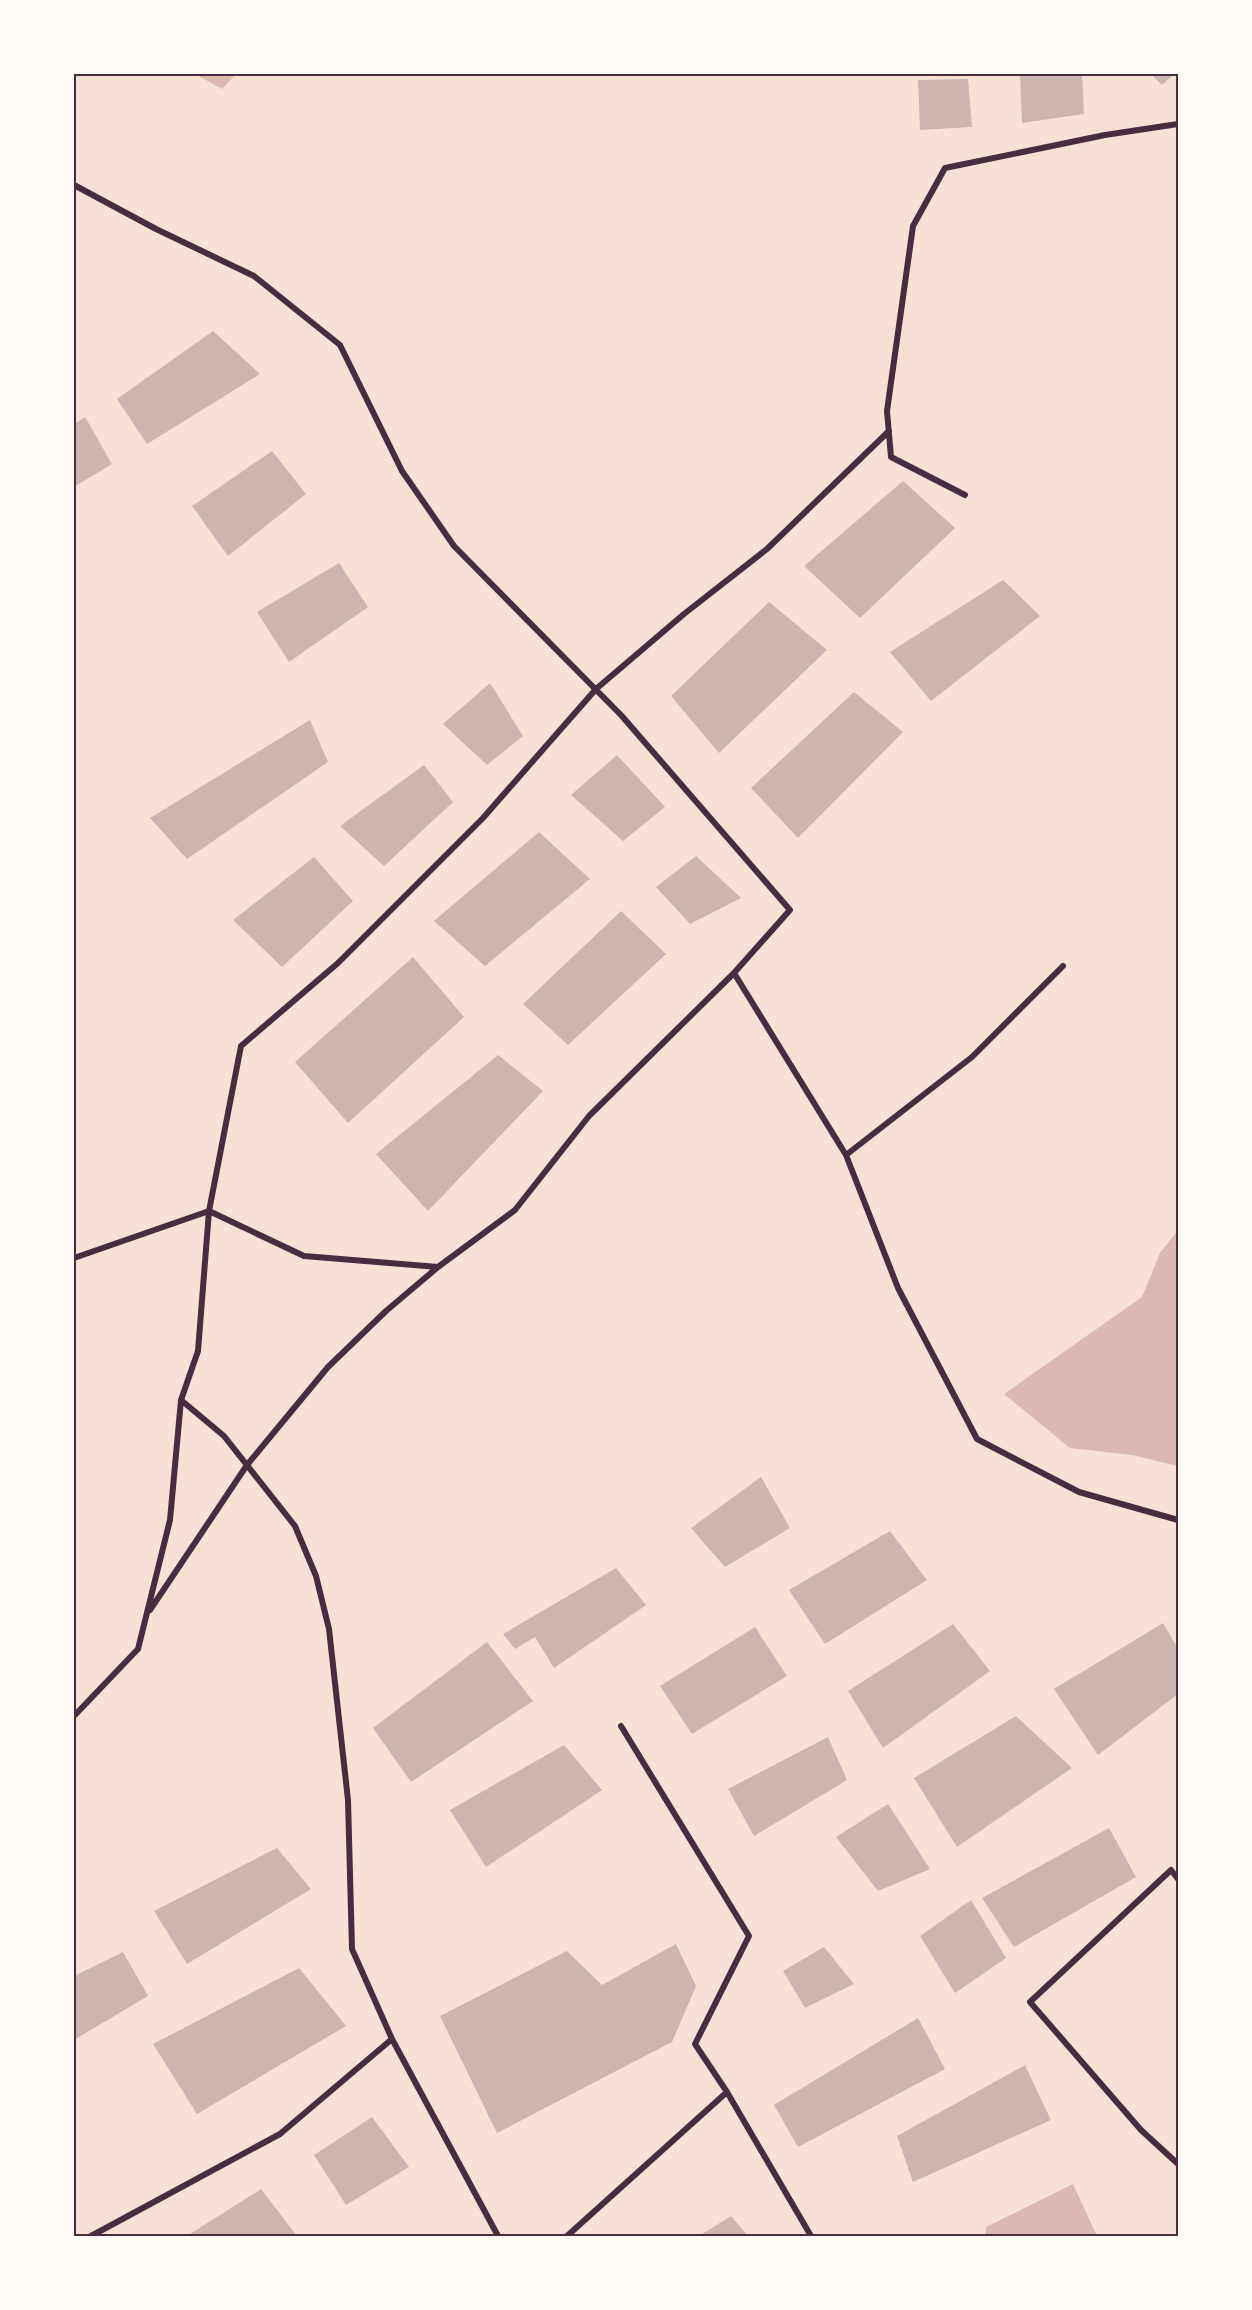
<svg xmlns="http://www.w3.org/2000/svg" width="1252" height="2310" font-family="Karla,sans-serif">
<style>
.water{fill:#dcb8b0}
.building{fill:#ccb4b1}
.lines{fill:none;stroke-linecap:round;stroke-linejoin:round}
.minor{stroke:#4a2c40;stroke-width:6}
.neatline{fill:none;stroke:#4a2c40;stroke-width:2}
</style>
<rect width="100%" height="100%" fill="#f7e1d7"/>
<path class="water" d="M 195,74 L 236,74 L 222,89 Z
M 1178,1230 L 1178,1466 L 1132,1455 L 1070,1448 L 1004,1394 L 1142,1297 L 1160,1253 Z
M 1073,2184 L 1097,2236 L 985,2236 L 986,2227 Z"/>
<path class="building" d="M 1020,74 L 1082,74 L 1084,114 L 1022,123 Z
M 1151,74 L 1174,74 L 1162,85 Z
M 968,79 L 972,127 L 920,130 L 918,80 Z
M 213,331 L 260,374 L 147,444 L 117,399 Z
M 85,417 L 112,464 L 74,487 L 74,424 Z
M 272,451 L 306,494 L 228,556 L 192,506 Z
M 903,481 L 955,528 L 860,618 L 804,566 Z
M 339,563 L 368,607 L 289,662 L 257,612 Z
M 1003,580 L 1040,616 L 931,701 L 890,652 Z
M 769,602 L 827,650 L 719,753 L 671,696 Z
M 490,683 L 523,736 L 487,765 L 443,724 Z
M 854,692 L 903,732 L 798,838 L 751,788 Z
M 310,720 L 328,762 L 187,859 L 150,818 Z
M 617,755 L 665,807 L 623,841 L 571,795 Z
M 424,765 L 453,802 L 384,866 L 340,826 Z
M 539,832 L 590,879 L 485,966 L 434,921 Z
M 696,856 L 741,898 L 690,924 L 656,887 Z
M 314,857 L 353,901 L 282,967 L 233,920 Z
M 621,911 L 666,954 L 568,1045 L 523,1004 Z
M 413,957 L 464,1017 L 348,1123 L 295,1062 Z
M 498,1055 L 543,1091 L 428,1211 L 376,1154 Z
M 761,1477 L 790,1528 L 725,1567 L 691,1528 Z
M 890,1531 L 927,1580 L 825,1644 L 789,1590 Z
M 616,1568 L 646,1605 L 554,1668 L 535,1637 L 515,1649 L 503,1634 Z
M 1163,1623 L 1178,1649 L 1178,1694 L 1098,1755 L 1054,1689 Z
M 953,1624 L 990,1671 L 883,1748 L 848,1691 Z
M 755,1627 L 787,1676 L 692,1734 L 660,1686 Z
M 487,1642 L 533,1701 L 411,1782 L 373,1728 Z
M 1016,1716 L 1072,1768 L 957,1847 L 914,1778 Z
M 828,1737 L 847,1780 L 754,1836 L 728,1789 Z
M 564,1745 L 602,1790 L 486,1867 L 450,1810 Z
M 888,1804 L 930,1869 L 878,1891 L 836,1837 Z
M 1109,1828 L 1136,1877 L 1014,1947 L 982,1898 Z
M 277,1848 L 311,1889 L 187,1964 L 154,1911 Z
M 971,1900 L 1006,1958 L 955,1993 L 920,1936 Z
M 676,1944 L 696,1986 L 672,2042 L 497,2133 L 440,2016 L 567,1951 L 602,1985 Z
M 824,1947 L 854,1984 L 805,2008 L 783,1971 Z
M 123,1952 L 148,1996 L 74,2040 L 74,1976 Z
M 299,1968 L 346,2026 L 197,2114 L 153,2044 Z
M 918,2018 L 945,2069 L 798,2147 L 774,2105 Z
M 1025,2065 L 1051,2120 L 913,2182 L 897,2136 Z
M 372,2117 L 409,2167 L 346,2205 L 314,2155 Z
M 261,2189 L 297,2236 L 187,2236 Z
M 731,2216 L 748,2236 L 699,2236 Z"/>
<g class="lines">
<path class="minor" d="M 74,185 L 156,229 L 254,276 L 340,345 L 402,471 L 454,546 L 621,715 L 790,910 L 734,973 L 846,1155
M 965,495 L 891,457 L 887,411 L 913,226 L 945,168 L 1105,135 L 1178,124
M 1063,966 L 972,1057 L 846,1155 L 898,1288 L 977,1439 L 1079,1492 L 1178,1520
M 74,1258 L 209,1211 L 304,1256 L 438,1267 L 515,1210 L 589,1116 L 734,973
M 181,1400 L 198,1351 L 209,1211 L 241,1046 L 338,963 L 483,818 L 596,689 L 684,614 L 767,549 L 889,431
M 150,1610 L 247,1465 L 328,1367 L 386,1311 L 438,1267
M 74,1716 L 138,1649 L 170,1520 L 181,1400 L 224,1436 L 295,1526 L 316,1576 L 329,1629 L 348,1800 L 352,1949 L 392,2039
M 621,1726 L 749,1936 L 695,2044 L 727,2092
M 1178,1879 L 1171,1870 L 1030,2002 L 1141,2130 L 1178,2164
M 91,2236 L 280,2134 L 392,2039 L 498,2236
M 567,2236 L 727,2092 L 811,2236"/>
</g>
<rect width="1252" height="2310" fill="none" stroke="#fffaf5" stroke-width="150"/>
<rect x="75" y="75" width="1102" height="2160" class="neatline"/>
</svg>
